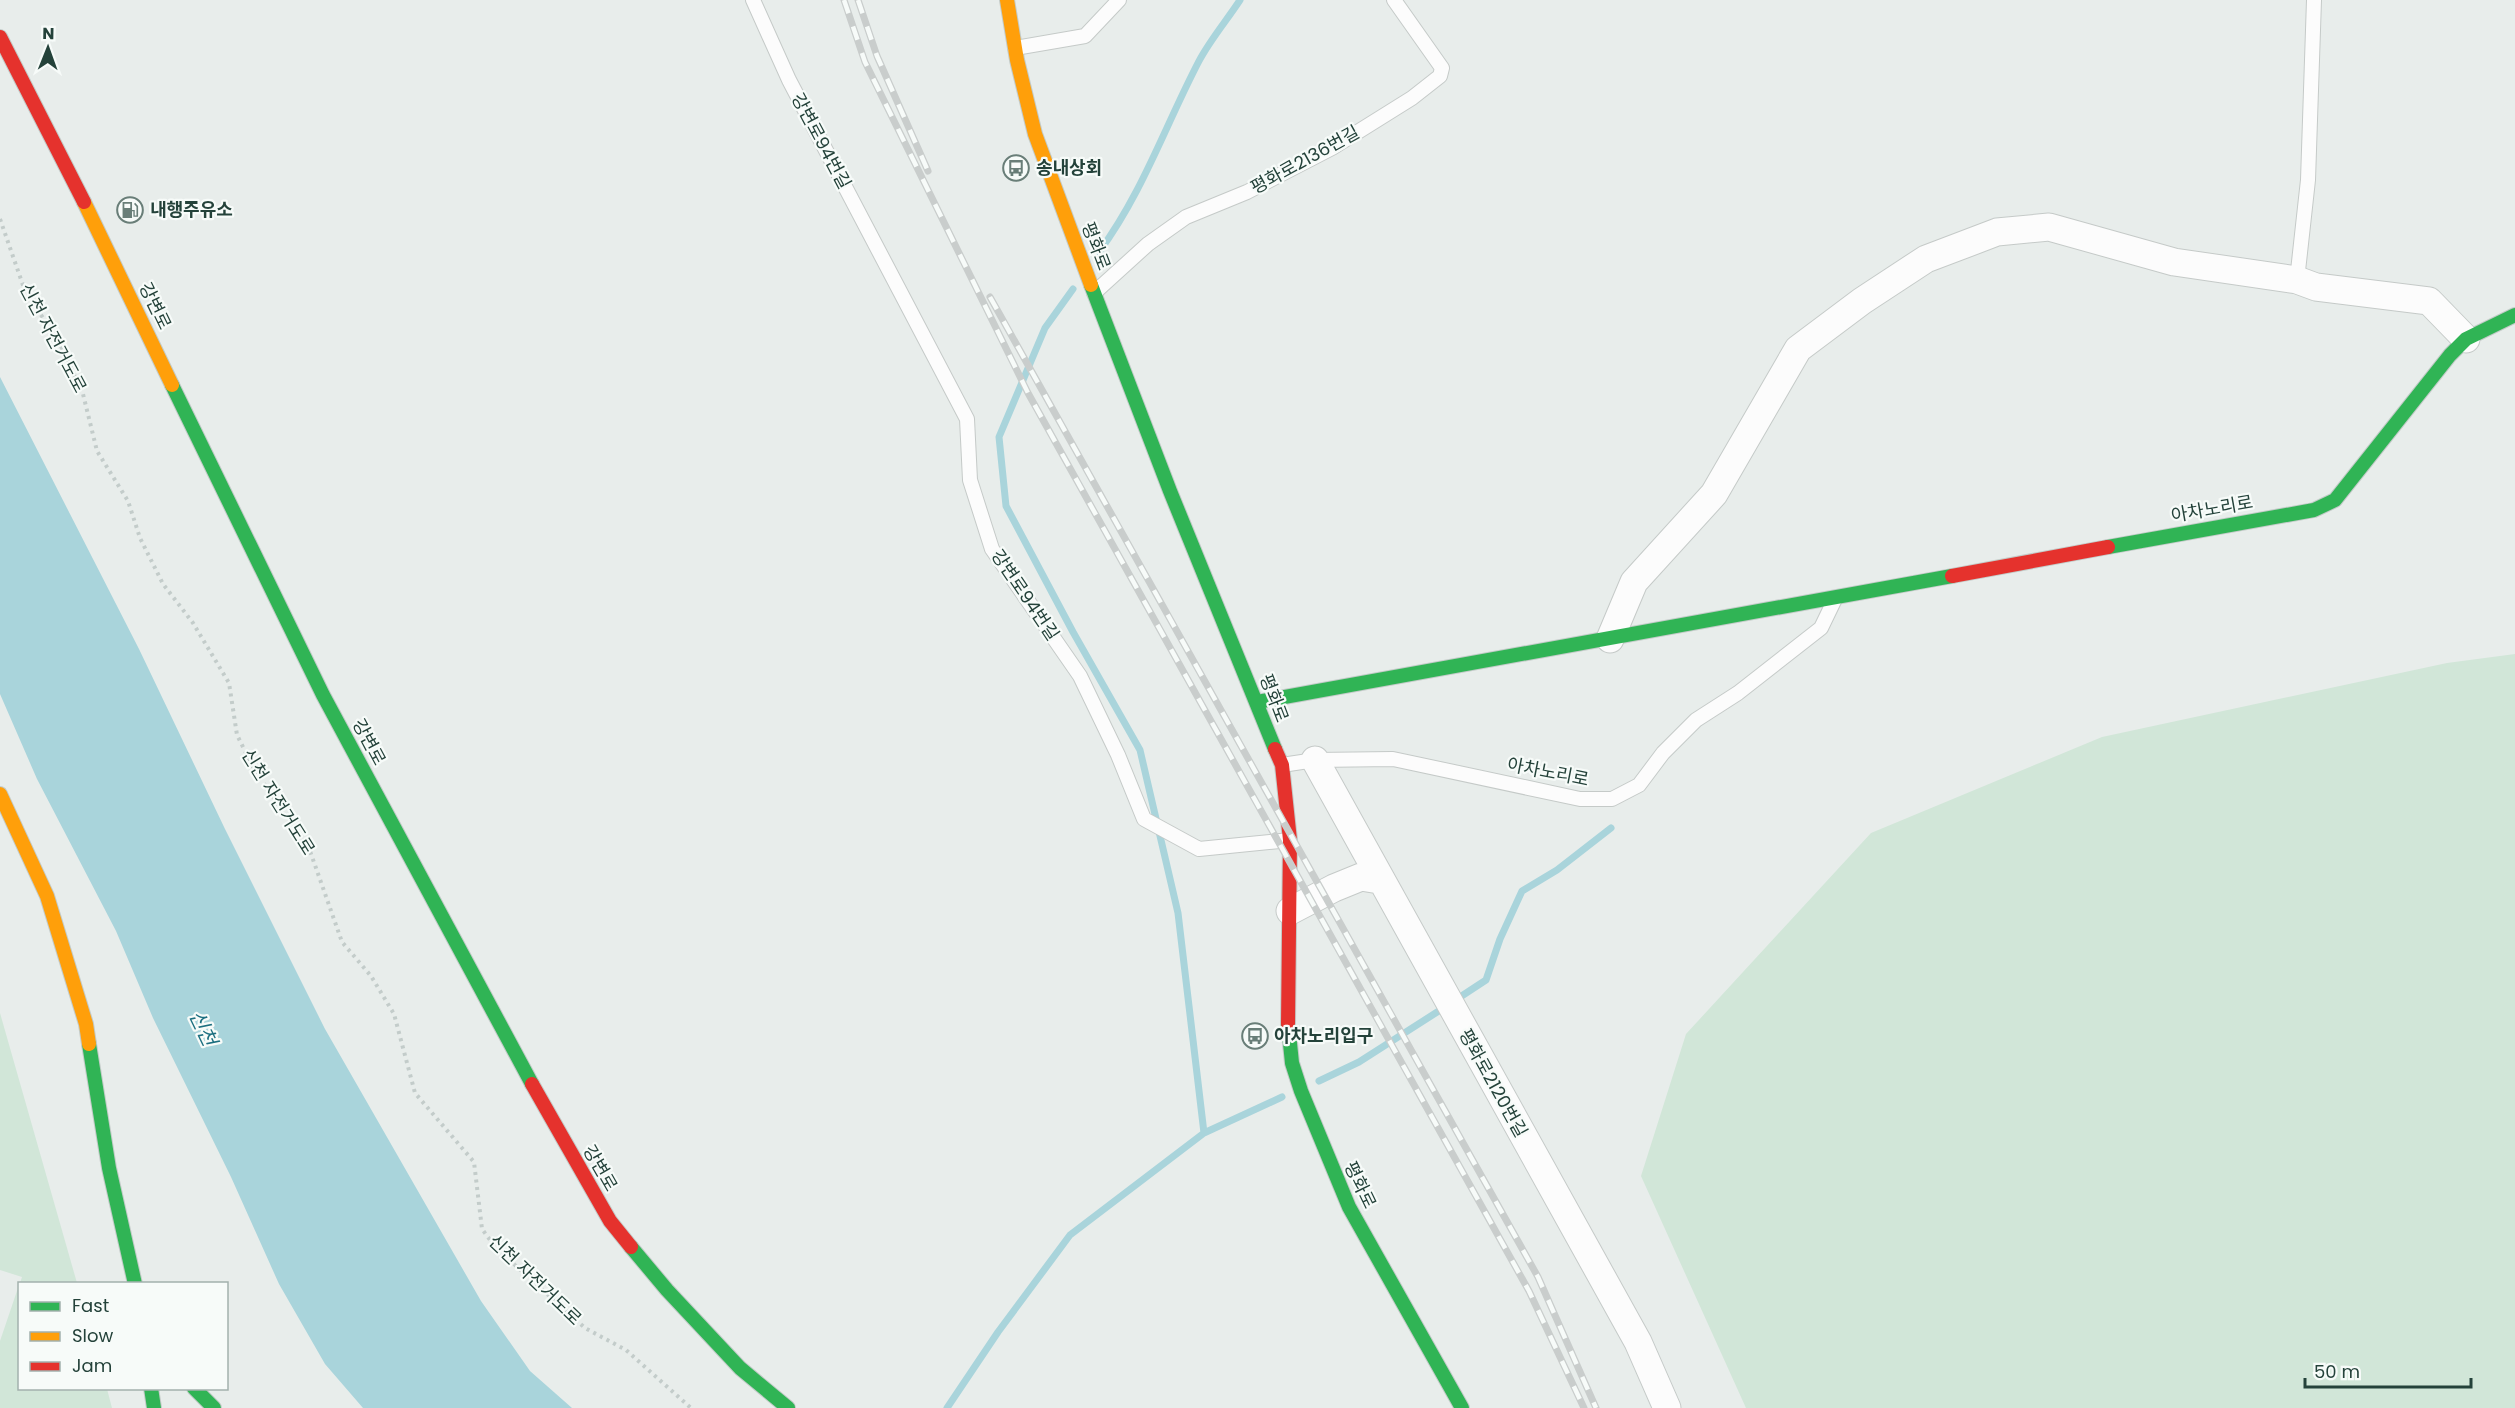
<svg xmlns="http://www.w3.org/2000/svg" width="2515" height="1408" font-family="Poppins,'Noto Sans KR',sans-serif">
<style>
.green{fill:#d1e6d8}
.water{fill:#a9d4db}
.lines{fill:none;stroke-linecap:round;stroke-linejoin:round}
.stream{stroke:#a9d4db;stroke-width:7}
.lane-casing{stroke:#c5cac8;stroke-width:16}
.street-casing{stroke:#c5cac8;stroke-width:29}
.fast-casing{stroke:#c3cbc8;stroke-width:16}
.slow-casing{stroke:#c3cbc8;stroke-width:16}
.jam-casing{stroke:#c3cbc8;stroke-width:16}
.path{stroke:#c3ccca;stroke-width:4;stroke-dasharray:3 4.5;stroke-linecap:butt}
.lane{stroke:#fcfcfc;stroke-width:14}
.street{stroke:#fcfcfc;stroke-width:27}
.fast{stroke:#30b455;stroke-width:14}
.slow{stroke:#ff9f0a;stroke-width:14}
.jam{stroke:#e5322d;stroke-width:14}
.rail-casing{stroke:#c9cdcc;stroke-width:7}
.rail{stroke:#f7fbf9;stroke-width:4.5;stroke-dasharray:14;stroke-linecap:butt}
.labels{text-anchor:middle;stroke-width:4.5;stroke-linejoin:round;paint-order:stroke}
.street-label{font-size:18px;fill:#24423a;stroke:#f7fbf9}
.poi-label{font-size:18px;font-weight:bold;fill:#24423a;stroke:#f7fbf9;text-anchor:start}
.water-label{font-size:20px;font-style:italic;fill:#1c6f80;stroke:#f7fbf9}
</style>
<rect width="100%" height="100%" fill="#e8edeb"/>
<path class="green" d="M 2515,654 L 2515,1408 L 1746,1408 L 1641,1176 L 1686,1034 L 1871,833 L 2102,737 L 2447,663 Z
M 0,1013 L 77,1283 L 20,1283 L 22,1277 L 0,1270 Z
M 19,1285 L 20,1388 L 107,1389 L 112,1408 L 0,1408 L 0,1341 Z"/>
<path class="water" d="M 0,377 L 139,649 L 225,829 L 325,1029 L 481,1301 L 530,1371 L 572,1408 L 363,1408 L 325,1364 L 279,1284 L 231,1177 L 153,1018 L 116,931 L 37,779 L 0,694 Z"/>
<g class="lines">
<path class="stream" d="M 1099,252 C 1143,192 1165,126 1199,61 C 1210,40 1227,20 1240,0
M 1454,1001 L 1486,980 L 1500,939 L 1522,891 L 1557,870 L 1611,828
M 1319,1081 L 1359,1062 L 1445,1007
M 1204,1133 L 1282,1097
M 947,1408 L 998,1332 L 1070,1235 L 1204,1133 L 1178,913 L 1140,750 L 1073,632 L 1006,506 L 999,437 L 1045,328 L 1073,289"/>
<g class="lane-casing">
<path id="lane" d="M 753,0 L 789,80 L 967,419 L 970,480 L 992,549 L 1080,676 L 1118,755 L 1144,819 L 1199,849 L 1290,840
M 1015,48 L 1085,36 L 1119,0
M 2297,280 L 2308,180 L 2314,0
M 1094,293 L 1148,244 L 1186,217 L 1247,192 L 1332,148 L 1412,98 L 1440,76 L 1442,68 L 1394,0
M 1282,765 L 1315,760 L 1393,759 L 1580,799 L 1612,799 L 1639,785 L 1663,753 L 1696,720 L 1738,693 L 1821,628 L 1835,599"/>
</g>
<g class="street-casing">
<path id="street" d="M 1610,639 L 1634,582 L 1714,494 L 1798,349 L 1862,301 L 1926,259 L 1997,232 L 2049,227 L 2174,262 L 2297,280 L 2316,287 L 2429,301 L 2466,339
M 1315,760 L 1638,1342 L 1667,1408
M 1290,911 L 1334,888 L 1361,877 L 1379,880"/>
</g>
<g class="fast-casing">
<path id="fast" d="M 1091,285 L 1170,491 L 1275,749
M 172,385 L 323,695 L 532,1084
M 2108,547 L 2314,510 L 2335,500 L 2450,355 L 2466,339 L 2515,315
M 1257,702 L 1952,576
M 1288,1024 L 1292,1063 L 1301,1091 L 1349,1207 L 1462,1408
M 89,1044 L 109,1168 L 135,1284
M 631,1247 L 667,1290 L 740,1368 L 788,1408
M 151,1388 L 154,1408
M 194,1388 L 214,1408"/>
</g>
<g class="slow-casing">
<path id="slow" d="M 1007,0 L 1017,60 L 1035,134 L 1091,285
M 84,202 L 172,385
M 0,794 L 47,896 L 86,1024 L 89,1044"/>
</g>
<g class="jam-casing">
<path id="jam" d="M 0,37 L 84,202
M 1952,576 L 2108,547
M 1275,749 L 1282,765 L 1290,840 L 1288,1024
M 532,1084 L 610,1221 L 631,1247"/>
</g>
<path class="path" d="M 0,219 L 25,291 L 59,342 L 83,394 L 97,451 L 128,501 L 140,538 L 163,584 L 193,623 L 229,683 L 237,735 L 254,769 L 310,851 L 342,942 L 371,976 L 394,1014 L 415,1093 L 474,1162 L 482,1229 L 496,1248 L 585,1328 L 626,1350 L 691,1408"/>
<use href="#lane" class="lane"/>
<use href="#street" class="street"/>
<use href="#fast" class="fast"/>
<use href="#slow" class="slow"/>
<use href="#jam" class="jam"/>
<g class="rail-casing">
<path id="rail" d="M 844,0 L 865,62 L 1028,393 L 1529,1291 L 1584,1408
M 858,0 L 877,56 L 928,171
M 990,297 L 1538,1277 L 1596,1408"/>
</g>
<use href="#rail" class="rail"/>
</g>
<defs>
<g id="bus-ring" transform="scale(1.35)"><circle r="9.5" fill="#f7fbf9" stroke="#697e78" stroke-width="1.5"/><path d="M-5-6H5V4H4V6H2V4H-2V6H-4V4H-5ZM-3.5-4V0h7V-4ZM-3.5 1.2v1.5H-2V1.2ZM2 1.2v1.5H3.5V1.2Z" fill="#697e78"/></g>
<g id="fuel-ring" transform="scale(1.35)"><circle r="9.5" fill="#f7fbf9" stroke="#697e78" stroke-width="1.5"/><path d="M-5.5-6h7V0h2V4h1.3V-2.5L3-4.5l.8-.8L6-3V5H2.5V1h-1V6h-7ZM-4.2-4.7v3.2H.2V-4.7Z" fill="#697e78"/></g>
</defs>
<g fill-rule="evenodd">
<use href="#bus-ring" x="1016" y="168"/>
<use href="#fuel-ring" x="130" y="210"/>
<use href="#bus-ring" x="1255" y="1036"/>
</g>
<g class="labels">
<g class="street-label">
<text transform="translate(821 141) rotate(62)" y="6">강변로94번길</text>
<text transform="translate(1305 160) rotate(-29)" y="6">평화로2136번길</text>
<text transform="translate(1096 246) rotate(69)" y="6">평화로</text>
<text transform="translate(155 306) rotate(64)" y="6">강변로</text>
<text transform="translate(53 338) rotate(62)" y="6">신천 자전거도로</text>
<text transform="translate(2212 509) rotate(-10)" y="6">아차노리로</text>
<text transform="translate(1025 595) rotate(56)" y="6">강변로94번길</text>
<text transform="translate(1274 698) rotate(69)" y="6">평화로</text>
<text transform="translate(369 742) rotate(62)" y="6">강변로</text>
<text transform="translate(1548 772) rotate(11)" y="6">아차노리로</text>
<text transform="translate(278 802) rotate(58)" y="6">신천 자전거도로</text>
<text transform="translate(1493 1083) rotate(61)" y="6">평화로2120번길</text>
<text transform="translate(600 1168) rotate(60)" y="6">강변로</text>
<text transform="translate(1360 1185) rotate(64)" y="6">평화로</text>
<text transform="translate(535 1280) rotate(44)" y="6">신천 자전거도로</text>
</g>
<g class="poi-label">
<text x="1036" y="174">송내상회</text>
<text x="150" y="216">내행주유소</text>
<text x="1274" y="1042">아차노리입구</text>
</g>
<g class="water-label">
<text transform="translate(203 1028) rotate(64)" y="7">신천</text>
</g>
</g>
<rect x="18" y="1282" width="210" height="108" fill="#f7fbf9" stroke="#a3b1ad" stroke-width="1.5"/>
<rect x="30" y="1302" width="30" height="9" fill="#30b455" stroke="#a3b1ad" stroke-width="1.5"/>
<text x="72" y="1312" font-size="18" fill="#24423a">Fast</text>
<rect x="30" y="1332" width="30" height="9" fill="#ff9f0a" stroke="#a3b1ad" stroke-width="1.5"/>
<text x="72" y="1342" font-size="18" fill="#24423a">Slow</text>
<rect x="30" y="1362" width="30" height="9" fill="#e5322d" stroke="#a3b1ad" stroke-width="1.5"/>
<text x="72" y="1372" font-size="18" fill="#24423a">Jam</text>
<g transform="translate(48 48) rotate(1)" stroke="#f7fbf9" stroke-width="4.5" paint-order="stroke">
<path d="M0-4.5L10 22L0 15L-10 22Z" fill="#24423a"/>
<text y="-9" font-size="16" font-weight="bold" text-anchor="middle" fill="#24423a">N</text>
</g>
<path d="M2305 1378v9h166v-9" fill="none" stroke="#24423a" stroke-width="3"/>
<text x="2314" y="1378" font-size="18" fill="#24423a" stroke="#f7fbf9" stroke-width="4.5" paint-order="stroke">50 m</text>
</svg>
